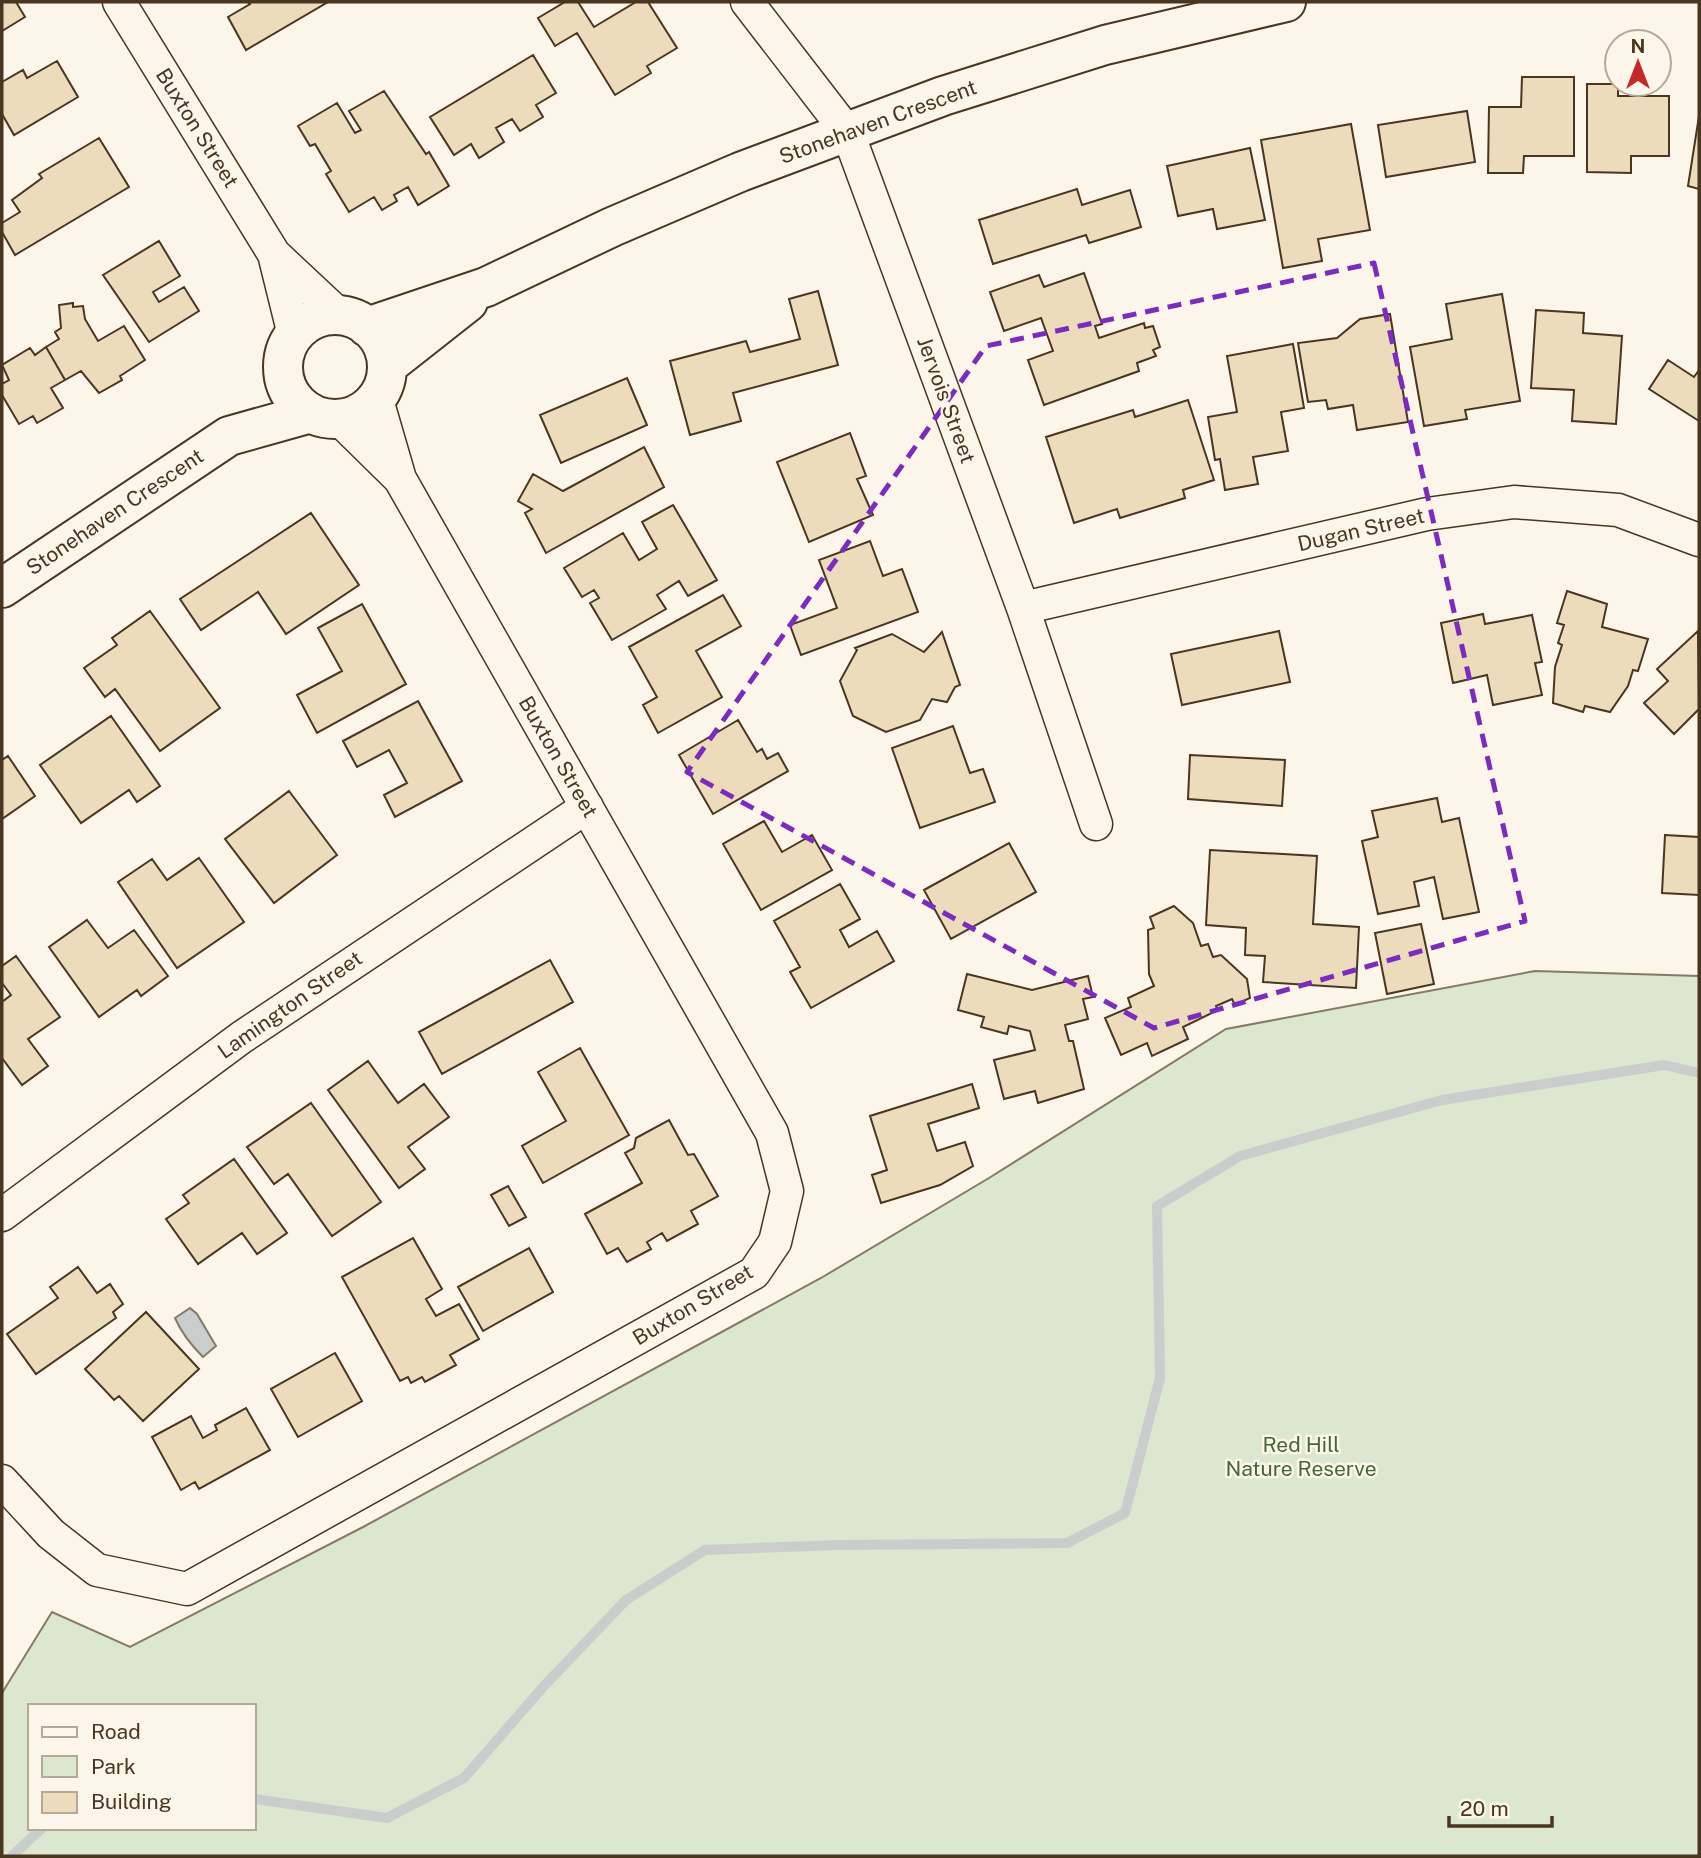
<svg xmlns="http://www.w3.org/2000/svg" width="1701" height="1858" font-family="'Public Sans',sans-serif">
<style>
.green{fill:#dce7d0;stroke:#887966;stroke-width:2;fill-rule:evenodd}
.water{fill:#c9cecd;stroke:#887966;stroke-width:2}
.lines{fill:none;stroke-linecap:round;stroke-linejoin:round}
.stream{stroke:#c9cecd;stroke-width:10}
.building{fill:#ecdcbc;stroke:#4a3520;stroke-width:2}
.minor-casing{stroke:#4a3520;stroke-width:35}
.tertiary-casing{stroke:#4a3520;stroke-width:42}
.minor{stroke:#fbf6e9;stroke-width:32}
.tertiary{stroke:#fbf6e9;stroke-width:38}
.marked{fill:none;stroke:#7b2cbf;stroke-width:5;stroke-dasharray:14 9;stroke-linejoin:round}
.labels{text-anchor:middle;stroke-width:5;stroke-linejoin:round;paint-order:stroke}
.street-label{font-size:21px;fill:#4a3520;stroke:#fbf6e9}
.park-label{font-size:21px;fill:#436837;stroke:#fbf6e9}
</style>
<rect width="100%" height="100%" fill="#fbf6e9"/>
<path class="green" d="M 1535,971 L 1699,976 L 1699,1856 L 2,1856 L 2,1693 L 52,1612 L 130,1647 L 365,1526 L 821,1278 L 989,1178 L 1226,1029 ZM 30,1706 L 254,1706 L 254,1828 L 30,1828 Z"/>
<path class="water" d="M 190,1308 L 197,1314 L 216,1346 L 203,1357 C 192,1346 181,1332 175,1318 Z"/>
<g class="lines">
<path class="stream" d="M 254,1799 L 387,1818 L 464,1778 L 544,1686 L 626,1600 L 705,1550 L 838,1545 L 1067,1543 L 1125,1513 L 1160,1378 L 1157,1206 L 1240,1156 L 1442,1100 L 1664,1065 L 1699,1073
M 12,1856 L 42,1828"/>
</g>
<path class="building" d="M 2,2 L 16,2 L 25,17 L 2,31 Z
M 248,2 L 328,2 L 246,50 L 228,17 L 250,4 Z
M 565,2 L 578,2 L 594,27 L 636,2 L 648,2 L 677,48 L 647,66 L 651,73 L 615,95 L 577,33 L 555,46 L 538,18 Z
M 533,55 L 556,93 L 536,105 L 543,117 L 520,131 L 512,119 L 496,128 L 504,142 L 479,158 L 471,144 L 454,155 L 430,117 Z
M 57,61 L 78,97 L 14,135 L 2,114 L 2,82 L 23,70 L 27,78 Z
M 1522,77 L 1574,77 L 1574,156 L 1524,156 L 1523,173 L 1488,173 L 1489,107 L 1521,107 Z
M 1587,84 L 1618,84 L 1618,96 L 1669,96 L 1669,156 L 1631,156 L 1631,173 L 1587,172 Z
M 384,91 L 426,154 L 429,152 L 449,186 L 418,205 L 408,187 L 394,195 L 397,201 L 382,210 L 374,197 L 349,212 L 326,174 L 331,171 L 315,144 L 310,146 L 298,126 L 337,103 L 355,133 L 361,130 L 349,111 Z
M 1467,111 L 1475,162 L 1386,177 L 1378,125 Z
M 1699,116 L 1699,189 L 1688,186 Z
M 1351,124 L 1370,230 L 1318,239 L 1322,261 L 1283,268 L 1261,140 Z
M 99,138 L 129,187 L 15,255 L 2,232 L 2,223 L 20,212 L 12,200 L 42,178 L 39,174 Z
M 1250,148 L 1265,220 L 1217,229 L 1213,209 L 1178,216 L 1167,166 Z
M 1077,189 L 1082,205 L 1130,190 L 1141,227 L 1089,243 L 1086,235 L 993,264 L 979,220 Z
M 159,241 L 180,276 L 153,292 L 159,302 L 184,287 L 199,311 L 149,342 L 103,275 Z
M 1084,273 L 1102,324 L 1095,326 L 1099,338 L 1144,323 L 1145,328 L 1153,326 L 1160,347 L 1153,350 L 1156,356 L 1137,363 L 1139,371 L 1044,405 L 1028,360 L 1053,351 L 1041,318 L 1004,331 L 990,292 L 1039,275 L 1044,287 Z
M 818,291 L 838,365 L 733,393 L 741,421 L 690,435 L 670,361 L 746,341 L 750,352 L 800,339 L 789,299 Z
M 1502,294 L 1520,401 L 1465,410 L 1467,419 L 1424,426 L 1410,347 L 1452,339 L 1446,304 Z
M 73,303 L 73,307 L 83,306 L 85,319 L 98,341 L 124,326 L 145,360 L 120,376 L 122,380 L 99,393 L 81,371 L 65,380 L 46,347 L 59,339 L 55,332 L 61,328 L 59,305 Z
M 1536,310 L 1584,313 L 1583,333 L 1622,336 L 1616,424 L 1572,421 L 1574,390 L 1531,388 Z
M 1390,314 L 1408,422 L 1357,430 L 1353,405 L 1328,409 L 1326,400 L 1308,402 L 1298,343 L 1337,338 L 1360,319 Z
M 1293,344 L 1304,408 L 1281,412 L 1288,451 L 1253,457 L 1258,484 L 1225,490 L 1220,459 L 1215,460 L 1208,417 L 1237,412 L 1227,356 Z
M 46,347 L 65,380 L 51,388 L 63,408 L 37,423 L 33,416 L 19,424 L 2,395 L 2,384 L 9,380 L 2,365 L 30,348 L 35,355 Z
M 1668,360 L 1694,377 L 1699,370 L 1699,421 L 1649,389 Z
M 627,378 L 647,425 L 561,463 L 540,415 Z
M 1188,400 L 1214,480 L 1183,490 L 1185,498 L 1120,518 L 1117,509 L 1074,523 L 1046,437 L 1133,410 L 1135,417 Z
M 850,433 L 866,476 L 857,479 L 873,515 L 809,542 L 777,462 Z
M 644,447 L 664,487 L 546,553 L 525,513 L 532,509 L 518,501 L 533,474 L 563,491 Z
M 673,505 L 717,580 L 688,596 L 679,581 L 657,595 L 666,609 L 612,640 L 590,603 L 599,598 L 594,590 L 582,597 L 564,568 L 623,533 L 639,560 L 657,549 L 642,522 Z
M 311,513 L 359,585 L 286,634 L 258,592 L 201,630 L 180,599 Z
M 870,541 L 883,576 L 902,569 L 918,612 L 801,655 L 790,625 L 837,608 L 819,560 Z
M 1567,591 L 1607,604 L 1602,627 L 1648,639 L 1638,671 L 1633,670 L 1628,686 L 1610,712 L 1585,706 L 1583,712 L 1553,703 L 1555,667 L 1562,645 L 1558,643 L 1564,625 L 1557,623 Z
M 723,595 L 741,626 L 696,651 L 722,697 L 658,733 L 643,705 L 657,697 L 629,647 Z
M 362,604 L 406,684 L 317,733 L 297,695 L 342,671 L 318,628 Z
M 150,611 L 220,708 L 160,751 L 115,689 L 105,697 L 84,668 L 117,645 L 112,638 Z
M 1483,614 L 1485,624 L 1532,615 L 1542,662 L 1535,663 L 1542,695 L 1493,705 L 1487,675 L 1453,683 L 1441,623 Z
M 1279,631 L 1290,682 L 1182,705 L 1171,654 Z
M 1698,631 L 1699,709 L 1674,734 L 1644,703 L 1668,681 L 1657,669 Z
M 942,632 L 960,685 L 955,687 L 947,702 L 932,699 L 920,720 L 886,732 L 853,716 L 840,681 L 857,650 L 855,648 L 892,634 L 924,652 Z
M 418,701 L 462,781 L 395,817 L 384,795 L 407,783 L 389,750 L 357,767 L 343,741 Z
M 111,716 L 160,786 L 137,802 L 129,790 L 81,823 L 40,765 Z
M 738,720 L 757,752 L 762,749 L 767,759 L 778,753 L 788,771 L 713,814 L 679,755 Z
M 953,726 L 970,773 L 983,769 L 995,802 L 920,828 L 892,748 Z
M 1190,755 L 1285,760 L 1282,806 L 1188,799 Z
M 8,756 L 35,796 L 2,819 L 2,760 Z
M 289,791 L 337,855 L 274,903 L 225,839 Z
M 1437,798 L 1442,822 L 1459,818 L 1479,912 L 1443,919 L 1434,877 L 1414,882 L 1419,906 L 1378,914 L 1362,841 L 1378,837 L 1372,811 Z
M 764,821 L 782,852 L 812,835 L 832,870 L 761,910 L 723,844 Z
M 1665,835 L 1699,837 L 1699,895 L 1662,893 Z
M 1009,843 L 1036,892 L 951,939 L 924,890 Z
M 1210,850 L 1317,856 L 1313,924 L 1359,927 L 1356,988 L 1263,982 L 1265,956 L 1245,955 L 1246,928 L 1206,925 Z
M 199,858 L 244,922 L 177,968 L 118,882 L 152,859 L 167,880 Z
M 840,884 L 860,919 L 840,930 L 849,947 L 877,931 L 894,961 L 811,1008 L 790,972 L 800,967 L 774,921 Z
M 1174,906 L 1193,923 L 1201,946 L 1208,944 L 1213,957 L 1221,955 L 1247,979 L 1250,998 L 1235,1005 L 1232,999 L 1216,1006 L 1218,1010 L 1183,1027 L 1188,1039 L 1152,1056 L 1147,1043 L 1121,1055 L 1105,1018 L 1131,1007 L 1128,998 L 1154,986 L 1149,974 L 1148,930 L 1154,928 L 1150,917 Z
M 87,920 L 108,948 L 134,930 L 168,976 L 141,996 L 137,990 L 99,1017 L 49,947 Z
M 1421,924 L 1434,984 L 1387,994 L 1375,933 Z
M 16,956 L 60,1017 L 28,1039 L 48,1066 L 22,1085 L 2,1058 L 2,1002 L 11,995 L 2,983 L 2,966 Z
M 550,960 L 573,1002 L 442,1074 L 419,1032 Z
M 967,974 L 1032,990 L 1088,976 L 1093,997 L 1083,999 L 1088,1019 L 1065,1025 L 1069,1041 L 1073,1041 L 1084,1089 L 1038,1103 L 1035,1091 L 1004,1099 L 994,1060 L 1035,1050 L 1030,1031 L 1009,1026 L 1007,1034 L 981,1027 L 984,1017 L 958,1010 Z
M 580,1048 L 629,1135 L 543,1183 L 522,1146 L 566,1121 L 538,1072 Z
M 368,1061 L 398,1103 L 424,1084 L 449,1117 L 408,1147 L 425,1169 L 399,1188 L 328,1090 Z
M 972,1084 L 979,1108 L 928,1124 L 937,1151 L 965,1142 L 973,1166 L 940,1185 L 881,1203 L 872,1175 L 887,1170 L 870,1116 Z
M 311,1103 L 381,1202 L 332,1236 L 288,1174 L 274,1184 L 247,1147 Z
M 669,1120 L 688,1155 L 694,1154 L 718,1196 L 691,1211 L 698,1224 L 667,1241 L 662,1233 L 647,1242 L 651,1249 L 627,1262 L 618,1248 L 607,1254 L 585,1214 L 642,1183 L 625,1153 L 634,1148 L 636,1138 Z
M 234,1159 L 287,1233 L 257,1254 L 242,1233 L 198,1264 L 166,1219 L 189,1203 L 183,1195 Z
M 508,1186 L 526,1217 L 509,1226 L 491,1195 Z
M 413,1238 L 442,1289 L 426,1299 L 436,1316 L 459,1304 L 479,1339 L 450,1355 L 456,1365 L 425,1382 L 422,1377 L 411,1383 L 408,1377 L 400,1381 L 342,1277 Z
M 529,1248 L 553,1292 L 483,1331 L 458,1287 Z
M 78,1267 L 97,1293 L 110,1284 L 123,1304 L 113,1312 L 116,1318 L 36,1374 L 7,1334 L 58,1298 L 50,1287 Z
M 146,1312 L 199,1369 L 143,1421 L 119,1396 L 114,1400 L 85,1369 Z
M 335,1353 L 362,1401 L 298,1437 L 271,1389 Z
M 246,1408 L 270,1450 L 199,1489 L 195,1482 L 181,1490 L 152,1437 L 191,1416 L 203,1438 L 217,1430 L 215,1425 Z"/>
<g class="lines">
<g class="minor-casing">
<path id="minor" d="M 119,2 L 274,254 L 337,313
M 747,2 L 848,133 L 1023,608 L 1096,824
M 274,254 L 294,335
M 340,420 L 399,478
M 1023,608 L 1427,514 L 1514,502 L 1618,510 L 1699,540
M 2,1215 L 242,1037 L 587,807
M 2,1481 L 51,1534 L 97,1570 L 187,1589 L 754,1273 L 775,1242 L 787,1191 L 772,1133 L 400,479 L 377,400"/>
</g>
<g class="tertiary-casing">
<path id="tertiary" d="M283 367a52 52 0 1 1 104 0a52 52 0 1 1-104 0Z
M 367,327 L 486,287 L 612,227 L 740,172 L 943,96 L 1105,45 L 1286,2
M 388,365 L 468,302
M 2,588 L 229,436 L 311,413"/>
</g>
<use href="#minor" class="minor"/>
<use href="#tertiary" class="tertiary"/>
</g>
<path class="marked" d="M 1374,263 L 1525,921 L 1154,1028 L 687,772 L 986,346 Z"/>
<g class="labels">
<g class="street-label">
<text transform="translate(878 122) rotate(-20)" y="7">Stonehaven Crescent</text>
<text transform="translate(197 128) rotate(58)" y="7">Buxton Street</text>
<text transform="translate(946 400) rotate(70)" y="7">Jervois Street</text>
<text transform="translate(115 512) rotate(-34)" y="7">Stonehaven Crescent</text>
<text transform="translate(1361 530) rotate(-13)" y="7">Dugan Street</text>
<text transform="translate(558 757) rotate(60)" y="7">Buxton Street</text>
<text transform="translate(290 1005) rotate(-35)" y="7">Lamington Street</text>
<text transform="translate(693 1305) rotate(-31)" y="7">Buxton Street</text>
</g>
<g class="park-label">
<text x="1301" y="1452">Red Hill<tspan x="1301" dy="24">Nature Reserve</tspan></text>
</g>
</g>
<rect width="1701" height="1858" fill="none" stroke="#4a3520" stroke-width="7"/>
<rect x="28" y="1704" width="228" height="126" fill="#fbf6e9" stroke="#b4a999" stroke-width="2"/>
<rect x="42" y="1727" width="35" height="10" fill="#fbf6e9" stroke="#b4a999" stroke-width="2"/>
<text x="91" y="1739" font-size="21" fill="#4a3520">Road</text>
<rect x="42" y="1756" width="35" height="21" fill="#dce7d0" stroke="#b4a999" stroke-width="2"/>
<text x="91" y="1774" font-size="21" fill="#4a3520">Park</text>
<rect x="42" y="1792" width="35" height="21" fill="#ecdcbc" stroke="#b4a999" stroke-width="2"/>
<text x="91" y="1809" font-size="21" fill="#4a3520">Building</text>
<g transform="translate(1638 63)"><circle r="33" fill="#fbf6e9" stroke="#b4a999" stroke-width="2"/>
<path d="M0-5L12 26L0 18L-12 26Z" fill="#c62828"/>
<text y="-10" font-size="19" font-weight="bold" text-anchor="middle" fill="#4a3520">N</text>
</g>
<path d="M1449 1816v10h103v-10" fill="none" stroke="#4a3520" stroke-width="3.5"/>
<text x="1460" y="1816" font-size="21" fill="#4a3520" stroke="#fbf6e9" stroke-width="5" paint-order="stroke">20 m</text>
</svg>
